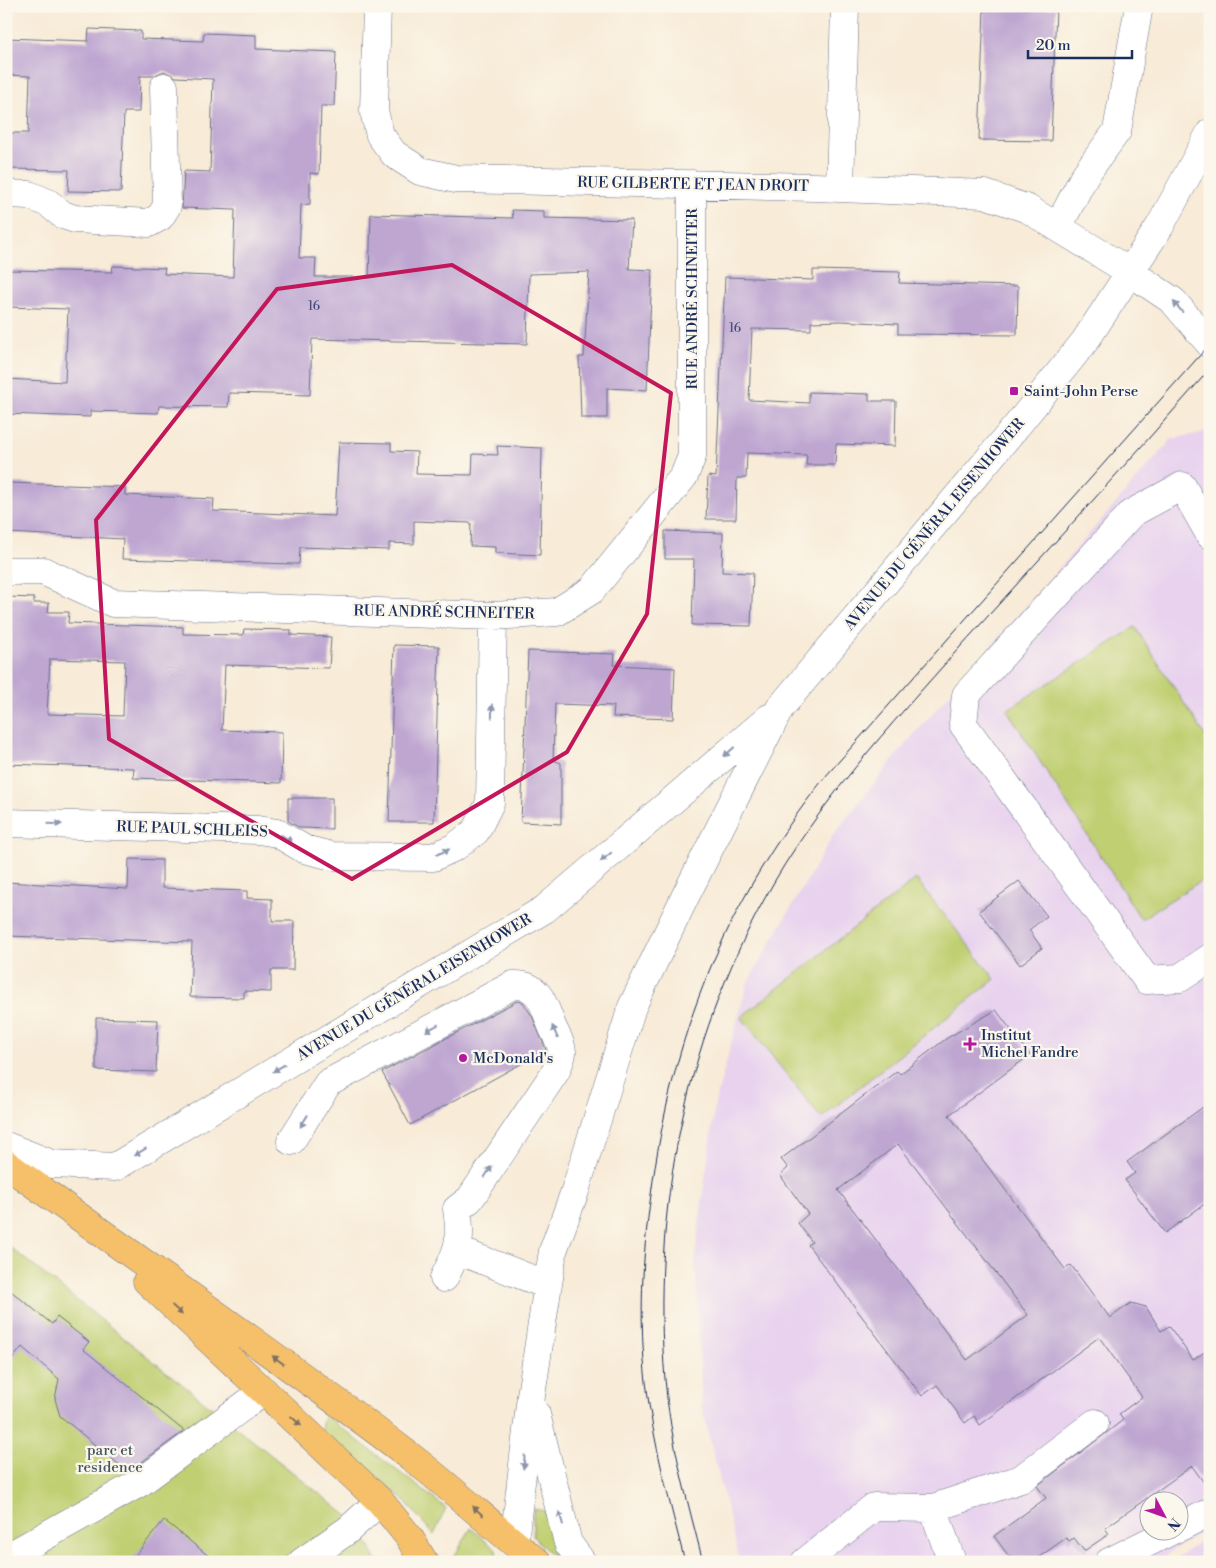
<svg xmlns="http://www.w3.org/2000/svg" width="1216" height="1568" font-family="'Libre Bodoni',serif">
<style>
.built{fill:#e8d2ee;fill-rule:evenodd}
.green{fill:#c0cf71;stroke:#6e7f68}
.building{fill:#bea6d1;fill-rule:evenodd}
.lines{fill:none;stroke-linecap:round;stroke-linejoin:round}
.minor-casing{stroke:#687188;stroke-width:29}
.major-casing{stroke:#687188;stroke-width:29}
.minor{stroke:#fff;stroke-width:28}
.major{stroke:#f6c06b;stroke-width:28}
.tram{stroke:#1b2f5e;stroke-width:1}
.oneway{fill:#8d97ae}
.oneway2{fill:#7e7064}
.marked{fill:none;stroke:#c2185b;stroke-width:4;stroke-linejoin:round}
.poi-dot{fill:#b5179e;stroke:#fbf7ec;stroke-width:2}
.labels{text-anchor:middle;stroke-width:4.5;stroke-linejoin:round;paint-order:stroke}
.number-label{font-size:12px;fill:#444d7b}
.street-label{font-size:15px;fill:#1b2f5e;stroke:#fbf7ec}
.poi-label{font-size:15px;fill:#1b2f5e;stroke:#fbf7ec;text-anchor:start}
.park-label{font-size:15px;fill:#445763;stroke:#fbf7ec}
</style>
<rect width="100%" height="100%" fill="#fbf7ec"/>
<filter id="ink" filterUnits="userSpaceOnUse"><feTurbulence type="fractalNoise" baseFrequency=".02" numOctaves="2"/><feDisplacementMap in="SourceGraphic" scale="10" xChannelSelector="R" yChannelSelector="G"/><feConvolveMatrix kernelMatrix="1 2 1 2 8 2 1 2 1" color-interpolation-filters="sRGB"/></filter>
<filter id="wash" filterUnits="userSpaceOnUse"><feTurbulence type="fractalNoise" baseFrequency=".0096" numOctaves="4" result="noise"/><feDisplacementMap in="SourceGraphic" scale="20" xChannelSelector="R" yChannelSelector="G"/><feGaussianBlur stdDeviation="1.12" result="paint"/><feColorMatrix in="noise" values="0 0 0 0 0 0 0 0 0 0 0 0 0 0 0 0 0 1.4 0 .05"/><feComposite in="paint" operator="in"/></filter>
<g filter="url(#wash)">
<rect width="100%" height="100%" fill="#f8ebd7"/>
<path class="built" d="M 1210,431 L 1210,1526 L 1156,1562 L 740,1562 L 702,1407 L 695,1255 L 715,1104 L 747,984 L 833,835 L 904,746 L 1172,439 ZM 1148,1500 L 1178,1500 L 1178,1530 L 1148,1530 Z
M 1210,1535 L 1210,1562 L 1170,1562 Z"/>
<path class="green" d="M 1135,627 L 1210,743 L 1210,875 L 1141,919 L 1007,710 Z
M 916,879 L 995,979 L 821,1118 L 741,1017 Z
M 6,1244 L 360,1526 L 377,1562 L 6,1562 Z
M 326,1416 L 446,1508 L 434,1535 L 403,1499 L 321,1433 L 322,1422 Z
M 533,1509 L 545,1511 L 554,1539 L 570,1562 L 559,1562 L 533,1537 Z
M 471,1528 L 496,1550 L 497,1562 L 451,1562 Z"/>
<g id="blocks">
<path class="building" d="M 984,8 L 1056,8 L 1051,141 L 979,140 Z
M 89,29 L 141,31 L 141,39 L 203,41 L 204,33 L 256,35 L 256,49 L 336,52 L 334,106 L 321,106 L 319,174 L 310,173 L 310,204 L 301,205 L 299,258 L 316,258 L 315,277 L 369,277 L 371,214 L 513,218 L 512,210 L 544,211 L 544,218 L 632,220 L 629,269 L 652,270 L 647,390 L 607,388 L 607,418 L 581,418 L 579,357 L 584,357 L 589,272 L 529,274 L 527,344 L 312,339 L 310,395 L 229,393 L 228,407 L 159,406 L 158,413 L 90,411 L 90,417 L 6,414 L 6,379 L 65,382 L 68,309 L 6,307 L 6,270 L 112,272 L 113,266 L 165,268 L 164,274 L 233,277 L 235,210 L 182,208 L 184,171 L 210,172 L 213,79 L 176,77 L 164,71 L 153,76 L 140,76 L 139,112 L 124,112 L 121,192 L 68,191 L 69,170 L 6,169 L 6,133 L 28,133 L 30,76 L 6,75 L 6,38 L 88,41 Z
M 813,270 L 900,272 L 899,283 L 1018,286 L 1017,335 L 898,334 L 898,324 L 841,321 L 811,322 L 811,330 L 752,329 L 749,400 L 809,403 L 809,392 L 869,394 L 869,401 L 896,401 L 895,446 L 836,444 L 835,465 L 806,465 L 807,455 L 747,453 L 746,478 L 737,478 L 736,519 L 706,519 L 708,476 L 716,477 L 725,277 L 813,280 Z
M 339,442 L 391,443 L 391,451 L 417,452 L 416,474 L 472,475 L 473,454 L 498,455 L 497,446 L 542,448 L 540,555 L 495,553 L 495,547 L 470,546 L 471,523 L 414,521 L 414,544 L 389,543 L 389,550 L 300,547 L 299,564 L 294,564 L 122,559 L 123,539 L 8,533 L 9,483 L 125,487 L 125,495 L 214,499 L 213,511 L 335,516 Z
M 665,531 L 723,533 L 722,572 L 753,573 L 751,626 L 692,625 L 694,559 L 665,559 Z
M 6,597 L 34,598 L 34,603 L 49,603 L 48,612 L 69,612 L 68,623 L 183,627 L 183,634 L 243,635 L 244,629 L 291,630 L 291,635 L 331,637 L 329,668 L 225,665 L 222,730 L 282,732 L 281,783 L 133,778 L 134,768 L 6,764 ZM 50,659 L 125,661 L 123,716 L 47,714 Z
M 394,645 L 439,646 L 434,822 L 389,822 Z
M 528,651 L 615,654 L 614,665 L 675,668 L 673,719 L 613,717 L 614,706 L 555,704 L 553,760 L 561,763 L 561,824 L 521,822 Z
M 288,798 L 332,798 L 332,829 L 300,828 L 288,821 Z
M 129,859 L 162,860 L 162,888 L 247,891 L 247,898 L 272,899 L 272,921 L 294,921 L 293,970 L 271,970 L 271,992 L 244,991 L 244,998 L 190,997 L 192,942 L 6,936 L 6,882 L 128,889 Z
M 1019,881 L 1047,916 L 1029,930 L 1042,948 L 1020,965 L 979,911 Z
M 517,1001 L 523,1002 L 532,1016 L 546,1050 L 410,1125 L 382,1072 Z
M 996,1010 L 1030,1055 L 949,1115 L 1065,1269 L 1071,1265 L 1110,1318 L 1131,1303 L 1146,1307 L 1161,1331 L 1169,1326 L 1193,1360 L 1210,1348 L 1210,1491 L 1192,1466 L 1105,1528 L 1109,1534 L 1084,1551 L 1074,1538 L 1069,1541 L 1066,1538 L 1032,1562 L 1013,1562 L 994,1536 L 1046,1498 L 1037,1486 L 1123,1420 L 1119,1414 L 1142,1397 L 1099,1337 L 980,1425 L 974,1416 L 965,1423 L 937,1385 L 922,1396 L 808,1245 L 812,1242 L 798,1223 L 808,1214 L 780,1175 L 788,1168 L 781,1159 L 897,1071 L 900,1074 L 947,1038 ZM 898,1144 L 1028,1315 L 967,1360 L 838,1190 Z
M 96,1018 L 158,1020 L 156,1072 L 96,1070 Z
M 1210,1102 L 1210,1200 L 1165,1233 L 1125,1180 L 1135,1173 L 1127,1162 Z
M 6,1287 L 52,1324 L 57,1317 L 89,1342 L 83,1349 L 184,1431 L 128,1472 L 60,1416 L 55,1399 L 59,1379 L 22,1347 L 6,1367 Z
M 164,1520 L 216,1562 L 130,1562 Z"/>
</g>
</g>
<g filter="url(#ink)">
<use href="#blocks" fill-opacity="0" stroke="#687188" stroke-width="1"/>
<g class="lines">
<g class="minor-casing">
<path id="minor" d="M 377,6 L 374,111 L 380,135 L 394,154 L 420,171 L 456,179 L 815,187 L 985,194 L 1028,209 L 1130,272 L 1173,301 L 1210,344
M 840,188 L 845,6
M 6,194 L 29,195 L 48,203 L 63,215 L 75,219 L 149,223 L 160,217 L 167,206 L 164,87
M 1058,227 L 1085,175 L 1117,131 L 1139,6
M 1210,535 L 1182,486 L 1132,513 L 966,695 L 963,724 L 1147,980 L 1180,978 L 1210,958
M 6,571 L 43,571 L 113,603 L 493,616 L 557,612 L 592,590 L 684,476 L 692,456 L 692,184
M 6,823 L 258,830 L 277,833 L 304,849 L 332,856 L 433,857 L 455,847 L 476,831 L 490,803 L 493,616
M 291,1141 L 328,1083 L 513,985 C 540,983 544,1006 552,1026 C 555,1034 562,1043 562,1052 C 562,1058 558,1065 556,1071 L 470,1199 L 457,1209 C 462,1241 459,1249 444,1278
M 6,1146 L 52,1164 L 115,1167 L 545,909 L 769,718
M 459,1251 L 547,1285
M 536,1414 L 568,1543 L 582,1562
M 933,1508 L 1021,1479 L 1095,1423
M 1178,1528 L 1210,1512
M 514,1543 L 531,1396 L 553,1251 L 575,1191 L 632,1007 L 685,897 L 780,708 L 1019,423 L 1085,341 L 1160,226 L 1210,133
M 6,1558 L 141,1482 L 264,1391
M 302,1562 L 348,1530 L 380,1501
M 805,1562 L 874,1507 L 933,1508 L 952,1562
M 1109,1562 L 1173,1530"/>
</g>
<g class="major-casing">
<path id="major" d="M 6,1164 C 142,1263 281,1358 415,1460 C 457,1493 496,1529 537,1562
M 147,1281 L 380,1501 L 409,1537 L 424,1562"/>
</g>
<use href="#minor" class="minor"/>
<use href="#major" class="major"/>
<path class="tram" d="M 685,1562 C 670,1503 653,1443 646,1382 C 639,1320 642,1257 651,1195 C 672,1035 724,904 825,777 L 1210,344
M 703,1562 C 688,1502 670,1441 665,1379 C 651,1214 685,1043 765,898 C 816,805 890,726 960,647 C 1043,555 1128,463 1210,369"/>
</g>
<defs><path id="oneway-solid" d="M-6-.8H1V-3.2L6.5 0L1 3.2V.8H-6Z" transform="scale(1.25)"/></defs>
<g class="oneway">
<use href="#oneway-solid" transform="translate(1178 307) rotate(-131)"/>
<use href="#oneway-solid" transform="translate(492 711) rotate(-89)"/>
<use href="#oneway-solid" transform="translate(729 752) rotate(139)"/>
<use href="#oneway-solid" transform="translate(55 824) rotate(2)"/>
<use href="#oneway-solid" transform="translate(286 838) rotate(31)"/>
<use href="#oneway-solid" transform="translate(443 852) rotate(-23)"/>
<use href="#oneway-solid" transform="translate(606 857) rotate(140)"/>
<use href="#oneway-solid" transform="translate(432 1028) rotate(152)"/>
<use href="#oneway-solid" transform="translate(555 1032) rotate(-114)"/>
<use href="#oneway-solid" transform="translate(279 1068) rotate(149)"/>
<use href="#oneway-solid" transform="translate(304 1121) rotate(122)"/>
<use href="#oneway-solid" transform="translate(140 1152) rotate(149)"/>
<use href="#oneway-solid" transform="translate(488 1172) rotate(-56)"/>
<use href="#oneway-solid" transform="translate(524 1462) rotate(96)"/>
<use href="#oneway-solid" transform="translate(561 1518) rotate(-106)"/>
</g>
<g class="oneway2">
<use href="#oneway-solid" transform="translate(177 1310) rotate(43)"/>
<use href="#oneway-solid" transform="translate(278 1360) rotate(-144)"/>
<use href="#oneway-solid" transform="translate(296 1421) rotate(43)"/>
<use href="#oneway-solid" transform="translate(478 1511) rotate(-138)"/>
</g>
</g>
<path class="marked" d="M 452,265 L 671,393 L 647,614 L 567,752 L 352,879 L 109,739 L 96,520 L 277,289 Z"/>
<g class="poi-dot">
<rect x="1009" y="386" width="10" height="10" rx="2.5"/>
<path d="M967.5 1036.5h5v5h5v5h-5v5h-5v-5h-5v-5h5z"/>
<circle cx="463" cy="1058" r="5"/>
</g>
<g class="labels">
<g class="number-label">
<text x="314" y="310">16</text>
<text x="735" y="332">16</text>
</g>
<g class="street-label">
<text transform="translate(693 184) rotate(1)" y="5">RUE GILBERTE ET JEAN DROIT</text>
<text transform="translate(692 299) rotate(-90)" y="5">RUE ANDRÉ SCHNEITER</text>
<text transform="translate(934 524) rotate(-50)" y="5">AVENUE DU GÉNÉRAL EISENHOWER</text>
<text transform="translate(444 612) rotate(1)" y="5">RUE ANDRÉ SCHNEITER</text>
<text transform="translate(192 829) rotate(2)" y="5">RUE PAUL SCHLEISS</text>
<text transform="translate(414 987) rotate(-31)" y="5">AVENUE DU GÉNÉRAL EISENHOWER</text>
</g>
<g class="poi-label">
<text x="1024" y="396">Saint-John Perse</text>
<text x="981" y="1040">Institut<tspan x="981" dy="17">Michel Fandre</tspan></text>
<text x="473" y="1063">McDonald's</text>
</g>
<g class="park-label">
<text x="110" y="1455">parc et<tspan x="110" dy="17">residence</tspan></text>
</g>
</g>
<rect width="1216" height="1568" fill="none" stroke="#fbf7ec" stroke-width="25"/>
<g transform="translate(1164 1516) rotate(131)"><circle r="24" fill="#fbf7ec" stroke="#a1a7b3"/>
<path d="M0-4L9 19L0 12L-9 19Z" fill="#b5179e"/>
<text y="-8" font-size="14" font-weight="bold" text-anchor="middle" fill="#1b2f5e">N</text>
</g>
<path d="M1028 50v8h104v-8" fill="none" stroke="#1b2f5e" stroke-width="2.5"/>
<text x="1036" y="50" font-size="15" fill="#1b2f5e" stroke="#fbf7ec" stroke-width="4" paint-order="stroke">20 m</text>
</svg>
